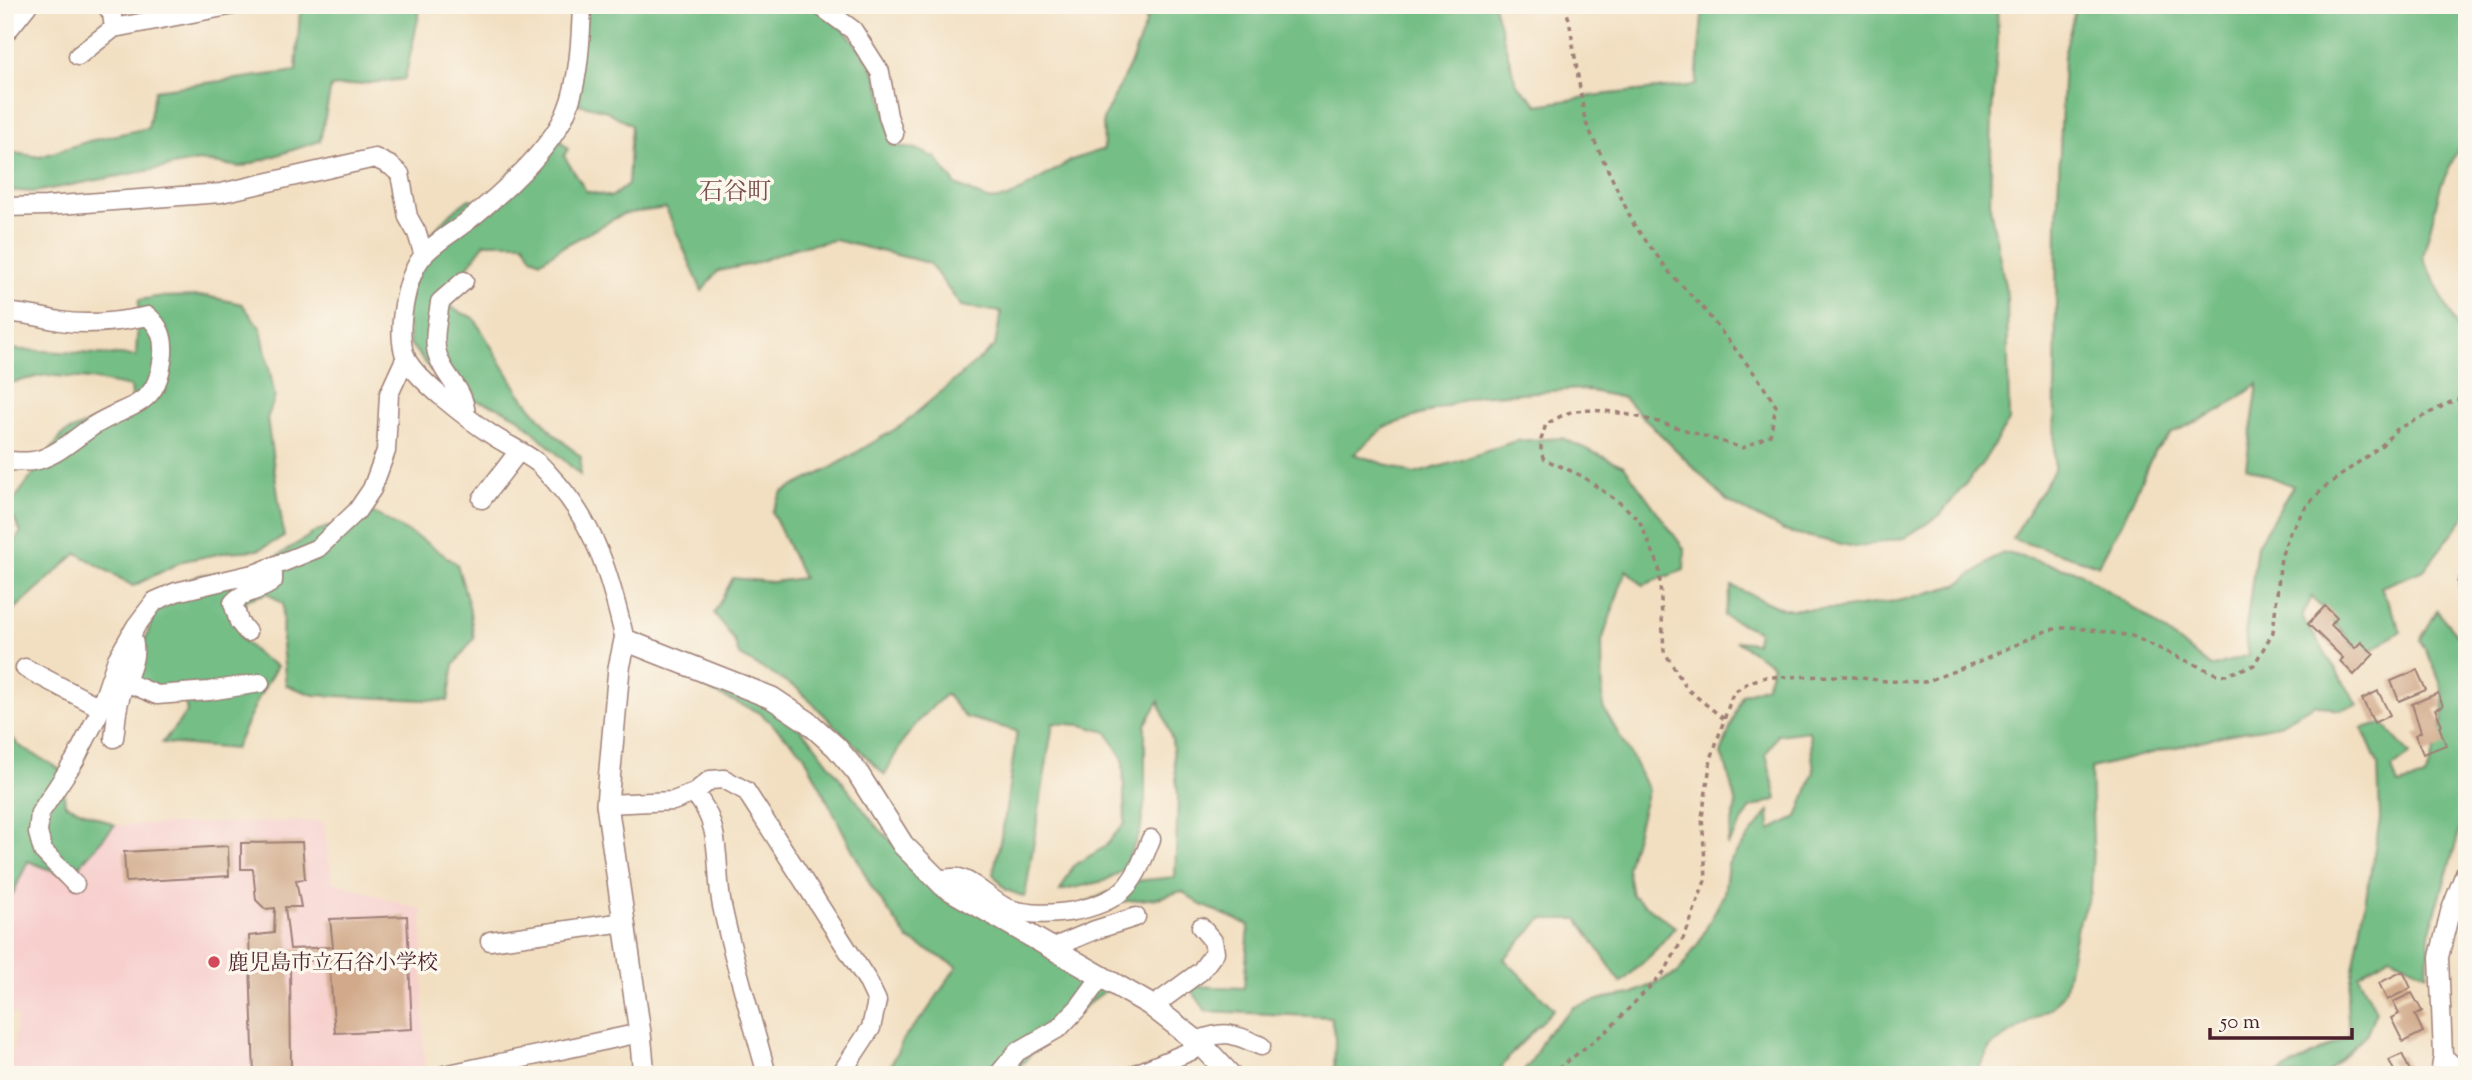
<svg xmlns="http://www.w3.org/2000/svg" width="2472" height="1080" font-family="'Sorts Mill Goudy','Noto Serif JP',serif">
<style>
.built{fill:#f7d0ce}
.forest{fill:#74be86;stroke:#5f6e58;stroke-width:2}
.building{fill:#d2aa8b}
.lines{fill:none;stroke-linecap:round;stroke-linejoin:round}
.minor-casing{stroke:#9e7f76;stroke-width:21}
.tertiary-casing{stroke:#9e7f76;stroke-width:24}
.path{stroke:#9e7f76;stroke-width:3.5;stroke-dasharray:5 5;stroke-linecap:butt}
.minor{stroke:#fff;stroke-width:18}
.tertiary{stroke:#fff;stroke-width:21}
.poi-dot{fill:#d1495b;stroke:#fbf7ec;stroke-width:2.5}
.labels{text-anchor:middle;stroke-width:7;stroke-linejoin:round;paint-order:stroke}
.poi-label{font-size:21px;fill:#4a1f2b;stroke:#fbf7ec;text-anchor:start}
.quarter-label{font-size:24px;fill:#7a504d;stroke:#fbf7ec}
</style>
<rect width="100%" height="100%" fill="#fbf7ec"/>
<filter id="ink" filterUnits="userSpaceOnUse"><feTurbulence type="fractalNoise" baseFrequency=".0143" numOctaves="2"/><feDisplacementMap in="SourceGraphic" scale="14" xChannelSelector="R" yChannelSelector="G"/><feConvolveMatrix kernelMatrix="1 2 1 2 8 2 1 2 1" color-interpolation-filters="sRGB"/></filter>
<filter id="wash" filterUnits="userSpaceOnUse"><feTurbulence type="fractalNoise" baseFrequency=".00686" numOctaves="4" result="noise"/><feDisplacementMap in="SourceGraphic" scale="28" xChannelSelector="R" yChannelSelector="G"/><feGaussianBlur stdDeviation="1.57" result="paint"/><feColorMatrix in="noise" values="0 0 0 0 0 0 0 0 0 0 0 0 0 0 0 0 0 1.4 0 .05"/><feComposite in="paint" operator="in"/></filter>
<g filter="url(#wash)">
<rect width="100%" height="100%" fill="#f2dfc1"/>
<path class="built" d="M 323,821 L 332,881 L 422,910 L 424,1070 L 396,1075 L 10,1075 L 17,1014 L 5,1013 L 5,910 L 28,860 L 69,877 L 115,825 Z"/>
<path class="forest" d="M 273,5 L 421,5 L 405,79 L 331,87 L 320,141 L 241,167 L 199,161 L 34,192 L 5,190 L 5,150 L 8,152 L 40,157 L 89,141 L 148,128 L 155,90 L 296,71 L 300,10 Z
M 588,5 L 809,5 C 835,13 864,51 876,75 C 884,91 887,126 891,145 L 916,149 L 936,158 L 956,185 L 988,200 L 1008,198 L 1072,160 L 1104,149 L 1103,119 L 1129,67 L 1146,24 L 1147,5 L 1494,5 L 1516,83 L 1538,105 L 1599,95 L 1696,85 L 1703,5 L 1997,5 L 1998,41 L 1992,113 L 1990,207 L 2007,296 L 2009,421 L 1981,465 L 1940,515 L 1904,538 L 1855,547 L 1784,531 L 1727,501 L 1624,398 L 1582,389 L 1476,396 L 1385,427 L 1354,454 L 1414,474 L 1459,461 L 1515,441 L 1562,438 L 1624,466 L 1685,550 L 1684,570 L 1643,585 L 1626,570 L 1602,641 L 1603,707 L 1634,761 L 1648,790 L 1627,868 L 1632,895 L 1675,927 L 1652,954 L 1621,983 L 1578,919 L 1542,919 L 1504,959 L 1554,1009 L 1513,1052 L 1496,1075 L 1334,1075 L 1335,1039 L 1331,1017 L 1206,1011 L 1189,986 L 1244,988 L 1249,925 L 1199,904 L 1182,891 L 1158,898 L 1078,906 L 1134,881 L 1175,877 L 1178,796 L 1172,740 L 1159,701 L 1145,725 L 1145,800 L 1140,833 L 1122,871 L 1104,881 L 1060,891 L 1073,866 L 1103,848 L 1125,823 L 1123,759 L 1107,732 L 1081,725 L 1053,723 L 1025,897 L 1006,890 L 993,874 L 1004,823 L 1017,731 L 965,717 L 946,694 C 916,721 902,738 885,775 L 798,689 L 739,655 L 734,640 L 714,613 L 733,578 L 772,582 L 803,578 L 772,512 L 782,492 L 829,469 L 902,425 L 995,346 L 1001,312 L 961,306 L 929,263 L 835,240 L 794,248 L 753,264 L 718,271 L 702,291 L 666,208 L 623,214 L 564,246 L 541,261 L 532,257 L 524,243 L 485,243 L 445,297 L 455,310 L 474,318 L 520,394 L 553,433 L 581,457 L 580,475 L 518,417 L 498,407 L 455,394 L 436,376 L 410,344 L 402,285 L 419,247 L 452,212 L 469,199 L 489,203 L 557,137 L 568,149 L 564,156 L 586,191 L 611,197 L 628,185 L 631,125 L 607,111 L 571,102 Z
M 2076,5 L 2467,5 L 2467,134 L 2465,134 L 2441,185 L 2423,257 L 2467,349 L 2467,514 L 2424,570 L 2381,587 L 2401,631 L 2363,656 L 2312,597 L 2302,616 L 2358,705 L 2337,710 L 2315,704 L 2278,725 L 2221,736 L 2091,768 L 2093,845 L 2091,892 L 2077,926 L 2064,992 L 2052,1007 L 1991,1046 L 1975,1075 L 1519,1075 L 1530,1064 L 1546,1034 L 1574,1007 L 1605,998 L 1631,994 L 1678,973 L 1699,942 L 1724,894 L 1728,864 L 1769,811 L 1770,830 L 1797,817 L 1814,771 L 1809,731 L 1778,735 L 1766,754 L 1777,799 L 1751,808 L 1727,846 L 1736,805 L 1727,769 L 1721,754 L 1742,695 L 1766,686 L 1773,665 L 1736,641 L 1756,643 L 1758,631 L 1724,616 L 1732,586 L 1782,609 L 1839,609 L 1902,600 L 1957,585 L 2003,552 L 2079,572 L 2143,614 L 2211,667 L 2248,655 L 2245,635 L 2257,545 L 2293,486 L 2246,467 L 2258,384 L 2223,409 L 2172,433 L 2154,452 L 2122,523 L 2098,565 L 2012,539 L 2054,470 L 2057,223 L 2064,56 Z
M 206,296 L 242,304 L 261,329 L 275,397 L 267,419 L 284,537 L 258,550 L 228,552 L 183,561 L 133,586 L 77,553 L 5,618 L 5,553 L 21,532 L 8,508 L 63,434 L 133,404 L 131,387 L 90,379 L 46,375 L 5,384 L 5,349 L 136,356 L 139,300 L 156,297 Z
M 372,512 L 424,541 L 457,564 L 469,606 L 474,638 L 454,665 L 448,701 L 314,695 L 286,685 L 282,645 L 283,604 L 268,593 L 245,600 L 241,638 L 259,656 L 277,666 L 258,699 L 235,749 L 162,743 L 187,712 L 183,691 L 127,691 L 121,671 L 145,641 L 157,606 L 172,586 L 201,575 L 236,571 L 265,564 L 317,531 Z
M 2437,611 L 2467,647 L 2467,806 L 2429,934 L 2427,974 L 2391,956 L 2358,975 L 2376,1011 L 2367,1033 L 2325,1075 L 2275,1075 L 2349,1036 L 2347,1002 L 2380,820 L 2378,764 L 2362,728 L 2382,723 L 2410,754 L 2392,768 L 2398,785 L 2425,778 C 2433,753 2444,728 2444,702 C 2444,684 2428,655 2420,640 Z
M 660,662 L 773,703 L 811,740 L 875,825 L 940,888 L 1110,987 L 1041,1040 L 1014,1075 L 886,1075 L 905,1036 L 925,1014 L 957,966 L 909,940 L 872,888 L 803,753 L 760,713 L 713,692 Z
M 5,727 L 18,745 L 61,770 L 65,804 L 115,825 L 69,877 L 28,861 L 5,910 Z"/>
<g id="blocks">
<path class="building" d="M 2325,606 L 2337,618 L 2331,625 L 2355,648 L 2361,642 L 2374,654 L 2354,675 L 2340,661 L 2343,658 L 2308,624 Z
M 2417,670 L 2426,690 L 2399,701 L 2391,681 Z
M 2378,691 L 2390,715 L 2374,723 L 2362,699 Z
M 2438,693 L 2443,706 L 2435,709 L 2442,725 L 2439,726 L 2446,745 L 2423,754 L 2415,735 L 2421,732 L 2412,704 Z
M 302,842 L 305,879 L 296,880 L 301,907 L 285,907 L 290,949 L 333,947 L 330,919 L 407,916 L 412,1029 L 335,1033 L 329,960 L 290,961 L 291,1075 L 254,1075 L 249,936 L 274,933 L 275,908 L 265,909 L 256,900 L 253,869 L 241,869 L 241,843 Z
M 228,846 L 229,876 L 126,882 L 124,852 Z
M 2403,971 L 2411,988 L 2387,1000 L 2379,983 Z
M 2412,993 L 2422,1011 L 2415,1015 L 2423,1032 L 2403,1042 L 2391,1018 L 2399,1014 L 2393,1002 Z
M 2402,1054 L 2412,1075 L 2396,1075 L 2389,1060 Z"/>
</g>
</g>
<g filter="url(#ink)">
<use href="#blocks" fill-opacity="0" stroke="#9e7f76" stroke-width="2"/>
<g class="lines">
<g class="minor-casing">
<path id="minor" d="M 582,5 C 581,36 579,81 567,110 C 552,149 498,197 465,223 C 452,233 434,243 423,256 C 406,276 395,333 406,358 C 416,380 471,421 492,435 C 507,445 524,452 538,463 C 544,468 550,476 556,482 C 598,530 611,580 625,640
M 819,5 L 853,30 L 880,72 L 888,116 L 894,134
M 114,28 L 234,5
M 5,34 L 28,5
M 78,56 L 114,28 L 112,14 L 106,5
M 5,207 L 46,206 L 221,193 L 375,158 L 391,166 L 400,174 L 408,217 L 417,233 L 424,256
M 464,281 L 440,302 C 438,319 432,340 438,356 C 445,379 464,387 466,415
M 5,313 C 24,312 41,318 60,321 C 89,326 119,322 148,316 C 160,327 164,337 163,354 C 158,409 131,402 93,426 C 75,438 59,454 38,460 C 28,463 15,461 5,461
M 482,499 L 519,451
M 2467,582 L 2467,600
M 247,632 L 239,622 L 233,603 C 243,590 261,592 273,581 L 273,568
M 25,668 L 101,708
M 126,682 L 157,695 L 209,691 L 260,683
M 114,738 C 116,725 116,711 120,698 C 126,675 141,658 131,634
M 694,793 C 724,826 714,866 722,906 C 734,963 752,1019 767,1075
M 607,804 L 673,801 L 694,793 L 710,780 L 724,779 L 746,791 L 867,980 L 877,1001 L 871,1028 L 840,1075
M 938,880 C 944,879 953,877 959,878 C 974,882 991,900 1005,907 C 1036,921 1104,913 1127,886 C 1139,872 1144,856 1151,839
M 75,884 L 43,851 L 38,833 L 40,813 L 75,760 L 98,715 L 117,659 L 136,626 L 155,601 L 176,592 L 257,573 L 318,548 L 357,511 L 372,489 L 386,451 L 389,394 L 406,357
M 490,941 L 624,922
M 1052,948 L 1095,930 L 1136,917
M 1152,1007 L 1201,971 L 1215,952 L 1213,941 L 1201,927
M 1197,1041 C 1225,1029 1234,1034 1261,1046
M 2443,1056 L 2463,1075
M 444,1075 L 640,1033
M 998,1075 L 1017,1052 L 1059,1028 L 1079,1007 L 1101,977
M 1133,1075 L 1203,1046
M 2440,1075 L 2443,1056 L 2439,957 L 2450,912 L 2467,868"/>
</g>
<g class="tertiary-casing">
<path id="tertiary" d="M 644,1075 L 640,1033 L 607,804 L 619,668 L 625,640 L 772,698 L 808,722 L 836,747 L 857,772 L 903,845 L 944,886 L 1149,1004 L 1203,1046 L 1230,1075"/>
</g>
<path class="path" d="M 1564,5 L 1569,19 L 1585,121 L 1634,225 L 1670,273 L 1702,307 L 1758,378 L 1776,406 L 1770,435 L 1743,448 C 1697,435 1622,405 1576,411 C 1566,412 1555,420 1546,424 L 1541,440 L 1541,453 L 1544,459 L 1582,476 L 1624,506 L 1639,520 L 1659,566 L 1664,651 L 1687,689 L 1724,719
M 1550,1075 L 1609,1029 L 1665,971 L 1686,933 L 1706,878 L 1702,817 L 1711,759 L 1733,693 L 1749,682 L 1766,677 L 1845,676 L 1886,681 L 1925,682 L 1978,662 L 2048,630 L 2071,627 L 2132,636 L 2216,674 L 2226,675 L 2254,665 L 2273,632 L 2281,557 L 2290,532 L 2307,505 L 2325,487 L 2382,445 L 2396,430 L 2453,401 L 2467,398"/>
<use href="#minor" class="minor"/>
<use href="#tertiary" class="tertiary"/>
</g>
</g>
<circle class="poi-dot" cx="214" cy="962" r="7"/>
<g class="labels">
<g class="poi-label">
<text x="228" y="969">鹿児島市立石谷小学校</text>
</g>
<g class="quarter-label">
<text x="735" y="199">石谷町</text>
</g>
</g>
<rect width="2472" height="1080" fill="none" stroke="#fbf7ec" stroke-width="28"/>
<path d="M2210 1028v10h142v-10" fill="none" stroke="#4a1f2b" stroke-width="3.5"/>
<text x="2220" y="1028" font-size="21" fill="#4a1f2b" stroke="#fbf7ec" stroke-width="5" paint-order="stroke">50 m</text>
</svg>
